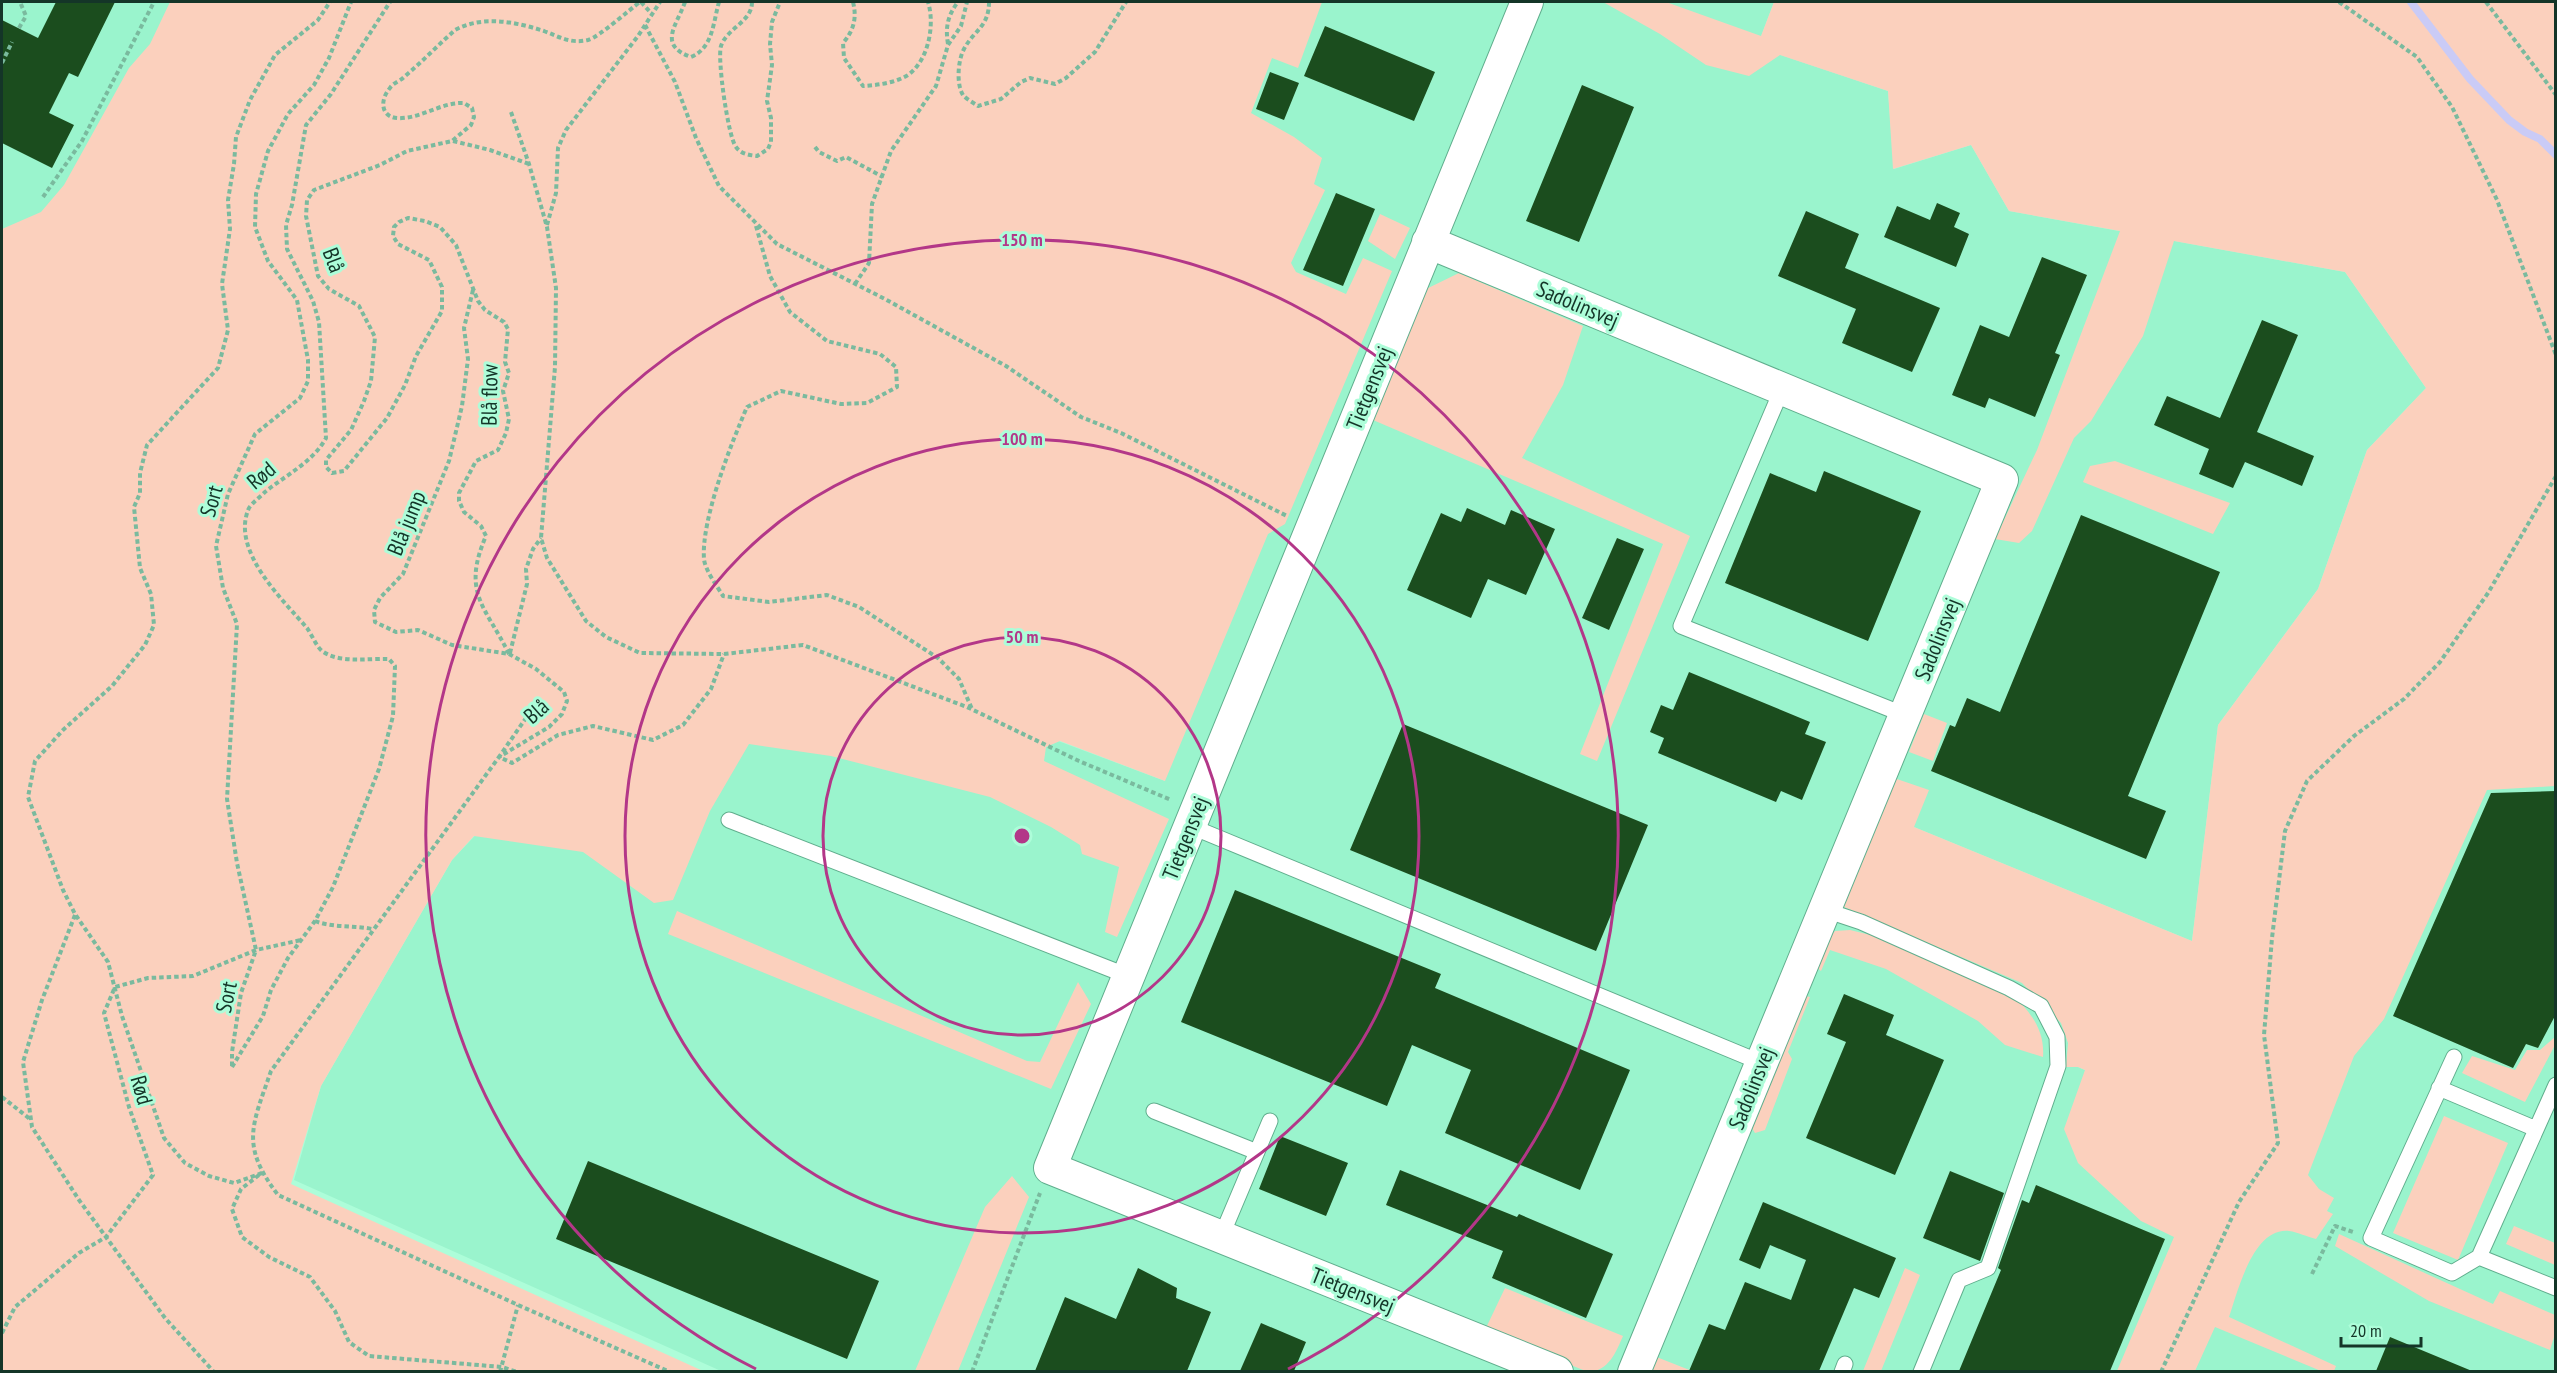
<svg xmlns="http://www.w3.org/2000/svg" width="2557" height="1373" font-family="'PT Sans Narrow',sans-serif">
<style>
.built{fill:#9af4cd}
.green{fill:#fbd0bd}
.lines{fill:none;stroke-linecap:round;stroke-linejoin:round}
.stream{stroke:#cacbf6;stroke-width:8}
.building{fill:#1b4d1e}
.service-casing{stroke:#60ae8d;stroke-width:17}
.minor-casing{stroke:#60ae8d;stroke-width:34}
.path{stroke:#7aba9e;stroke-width:4;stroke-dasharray:4.5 3;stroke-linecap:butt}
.service{stroke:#fff;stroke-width:15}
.minor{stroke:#fff;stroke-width:32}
.ring{fill:none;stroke:#b33788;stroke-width:3}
.labels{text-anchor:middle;stroke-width:6;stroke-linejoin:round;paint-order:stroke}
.street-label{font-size:22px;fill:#143528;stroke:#adfdd9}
.centre{fill:#b33788;stroke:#adfdd9;stroke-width:3}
.ring-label{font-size:18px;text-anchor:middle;font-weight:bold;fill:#b33788;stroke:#adfdd9;stroke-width:6;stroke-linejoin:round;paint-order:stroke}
</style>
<rect width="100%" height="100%" fill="#adfdd9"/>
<path class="built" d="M 2,2 L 172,2 L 2,348 Z
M 1188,2 L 1774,2 L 1757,47 L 1888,91 L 1894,169 L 1971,145 L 2009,211 L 2345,272 L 2426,388 L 2367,450 L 2318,589 L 2218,725 L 2192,941 L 1914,827 L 2100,1013 L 2078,1067 L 2297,1169 L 2318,992 L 2555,706 L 2555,1371 L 721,1371 L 294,1180 L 321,1086 L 452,860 L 605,698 L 874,672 L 1165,781 Z"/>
<path class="green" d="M 170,2 L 1322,2 L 1298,68 L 1272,58 L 1251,113 L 1294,137 L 1322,158 L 1314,184 L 1325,190 L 1291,263 L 1296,272 L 1346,294 L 1363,258 L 1392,271 L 1285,524 L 1268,534 L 1165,781 L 1060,741 L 1046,747 L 1044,761 L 1169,819 L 1117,937 L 1105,932 L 1119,867 L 1082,854 L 1080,845 L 1051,827 L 990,797 L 831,756 L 749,744 L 710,811 L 673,900 L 654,903 L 583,852 L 474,836 L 452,860 L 321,1086 L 291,1184 L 703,1371 L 2,1371 L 2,229 L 41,212 L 64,185 L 129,68 L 150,44 Z
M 1603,2 L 1666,2 L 1761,36 L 1774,2 L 2555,2 L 2555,786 L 2487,790 L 2384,1019 L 2354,1056 L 2308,1175 L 2319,1189 L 2334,1198 L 2327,1211 L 2333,1214 L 2316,1239 C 2307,1237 2298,1232 2289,1231 C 2253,1227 2238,1291 2229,1317 L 2336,1366 L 2334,1371 L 2321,1371 L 2215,1327 L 2195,1371 L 2117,1371 L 2174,1237 L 2141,1221 L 2078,1163 L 2064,1129 L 2085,1070 L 2078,1067 L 2066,1067 L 2068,1043 L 2061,1023 L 2022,983 L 1844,907 L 1841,897 L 1891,777 L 1929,790 L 1914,827 L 2192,941 L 2218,725 L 2318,589 L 2367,450 L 2426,388 L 2345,272 L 2174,241 L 2143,336 L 2091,421 L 2074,438 L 2032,531 L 2019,543 L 1995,539 L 2037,450 L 2120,231 L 2009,211 L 1971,145 L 1893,169 L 1888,91 L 1780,55 L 1749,76 L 1706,65 L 1660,34 Z
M 1380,214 L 1410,228 L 1395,259 L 1368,241 Z
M 1459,273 L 1583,326 L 1563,385 L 1522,458 L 1690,536 L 1597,761 L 1580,754 L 1663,544 L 1373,420 L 1422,291 Z
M 2115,461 L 2230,503 L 2213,534 L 2083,482 L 2090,466 Z
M 1924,714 L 1947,723 L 1933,761 L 1909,752 Z
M 677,911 L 1027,1061 L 1040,1062 L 1078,982 L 1091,1004 L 1051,1089 L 668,934 Z
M 1850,930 L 1891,940 L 2013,995 C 2031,1013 2045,1030 2043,1057 L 2005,1045 L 1978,1021 L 1886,969 L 1830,950 L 1821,971 L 1813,964 L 1824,943 L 1835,931 Z
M 1801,995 L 1810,997 L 1788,1052 L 1792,1059 L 1765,1130 L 1755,1133 L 1750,1125 Z
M 2555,1037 L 2555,1045 L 2525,1102 L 2462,1073 L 2472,1056 L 2515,1070 L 2527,1050 L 2540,1050 Z
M 2444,1116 L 2508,1143 L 2458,1260 L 2393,1233 Z
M 1012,1176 L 1029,1197 L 958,1371 L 915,1371 L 985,1207 Z
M 2514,1226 L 2555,1243 L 2555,1265 L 2506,1244 Z
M 2339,1234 L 2493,1304 L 2500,1291 L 2555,1315 L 2555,1334 L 2550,1350 L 2429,1301 L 2335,1246 Z
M 1905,1268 L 1920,1275 L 1881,1371 L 1863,1371 Z
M 1505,1288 L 1623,1336 C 1616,1352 1609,1371 1588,1372 L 1485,1330 Z
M 1654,1356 L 1692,1371 L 1651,1372 Z"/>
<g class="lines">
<path class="stream" d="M 2411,2 L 2470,79 L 2509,120 L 2525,132 L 2540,139 L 2556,155"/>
</g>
<path class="building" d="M 56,2 L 115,2 L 78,77 L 69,73 L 49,113 L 74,125 L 52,168 L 2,143 L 2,20 L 38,38 Z
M 1325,26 L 1435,72 L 1414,121 L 1304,76 Z
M 1270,72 L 1299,83 L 1284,120 L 1256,109 Z
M 1582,85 L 1634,107 L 1579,242 L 1526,221 Z
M 1336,193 L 1375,209 L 1343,286 L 1303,270 Z
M 1937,203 L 1960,213 L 1954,227 L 1969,234 L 1956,267 L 1884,237 L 1897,206 L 1930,220 Z
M 1806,211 L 1859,234 L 1845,268 L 1940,308 L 1912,372 L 1842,343 L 1856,309 L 1778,276 Z
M 2042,257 L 2087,275 L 2055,353 L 2060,355 L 2035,417 L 1989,398 L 1985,408 L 1952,395 L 1980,325 L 2009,337 Z
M 2262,320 L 2298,335 L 2257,432 L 2314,456 L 2302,486 L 2245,462 L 2233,488 L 2199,474 L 2209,449 L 2154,425 L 2167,396 L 2220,418 Z
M 1824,471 L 1921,511 L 1868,641 L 1725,583 L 1770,473 L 1816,492 Z
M 1467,508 L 1505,525 L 1511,510 L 1555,529 L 1526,595 L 1488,579 L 1471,618 L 1407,590 L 1441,513 L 1461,522 Z
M 2081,515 L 2220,572 L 2128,796 L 2166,811 L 2146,859 L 1931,771 L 1950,725 L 1955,727 L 1967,698 L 2000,712 Z
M 1617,538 L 1644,549 L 1609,630 L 1582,618 Z
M 1689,672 L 1810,722 L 1805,734 L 1826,742 L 1802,800 L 1781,791 L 1776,802 L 1658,753 L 1664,738 L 1650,732 L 1661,705 L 1673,710 Z
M 1403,724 L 1648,825 L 1596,951 L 1350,850 Z
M 2556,791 L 2556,1014 L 2538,1048 L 2526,1044 L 2513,1068 L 2393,1016 L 2491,793 Z
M 1235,890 L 1441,974 L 1435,988 L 1630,1070 L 1580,1190 L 1445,1133 L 1471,1070 L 1412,1045 L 1387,1106 L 1181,1022 Z
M 1844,994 L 1894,1015 L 1886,1035 L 1944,1060 L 1895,1175 L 1806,1138 L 1846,1042 L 1827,1034 Z
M 1280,1136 L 1348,1163 L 1326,1216 L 1259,1189 Z
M 588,1161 L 879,1281 L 847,1359 L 556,1239 Z
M 1400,1170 L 1517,1217 L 1519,1214 L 1613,1254 L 1586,1318 L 1492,1278 L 1503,1251 L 1386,1205 Z
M 1950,1171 L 2004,1193 L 1980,1261 L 1923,1238 Z
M 2036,1185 L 2165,1239 L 2110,1371 L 1959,1371 L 2001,1270 L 1998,1268 L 2022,1200 L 2029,1203 Z
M 1763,1202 L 1896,1258 L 1879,1298 L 1854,1288 L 1819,1371 L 1689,1371 L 1709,1324 L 1725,1330 L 1745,1282 L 1791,1300 L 1806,1260 L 1770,1245 L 1760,1269 L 1739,1260 Z
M 1138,1268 L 1177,1288 L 1176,1298 L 1211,1312 L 1187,1371 L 1035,1371 L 1065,1297 L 1116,1319 Z
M 1261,1323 L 1306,1342 L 1294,1371 L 1240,1371 Z
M 2390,1337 L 2472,1371 L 2376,1371 Z"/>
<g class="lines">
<g class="service-casing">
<path id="service" d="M 1782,389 L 1681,626 L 1905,715
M 729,820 L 1128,976
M 1190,826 L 1762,1063
M 1825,910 L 1861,922 L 2009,988 L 2041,1006 L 2057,1037 L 2058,1066 L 1988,1268 L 1959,1280 L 1921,1372
M 2454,1057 L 2371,1238 L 2452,1273 L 2479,1257
M 2556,1085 L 2479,1257 L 2556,1288
M 2439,1088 L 2536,1129
M 1154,1111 L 1257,1152
M 1221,1237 L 1270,1121
M 1842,1372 L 1845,1364"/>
</g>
<g class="minor-casing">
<path id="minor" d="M 1527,2 L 1050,1168 L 1557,1372
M 1428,242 L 2002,480 L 1634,1372"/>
</g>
<path class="path" d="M 641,2 L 652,14
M 685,2 C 677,25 657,45 691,57 C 713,48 713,23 719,2
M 752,2 C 752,22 727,28 721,46 C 717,58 728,137 736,147 C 741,154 749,155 757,156 L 768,149 L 771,142 L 771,118 L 767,101 L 772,65 L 770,44 L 772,22 L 780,2
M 853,2 C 857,18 854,30 843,43 L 844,58 L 863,86 C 878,85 895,83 908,75 C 929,60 935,24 928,2
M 989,2 C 989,27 974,30 964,49 C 958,60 956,84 963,95 C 966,99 974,103 978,106 L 1001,99 L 1021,82 L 1030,78 L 1055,84 L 1066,78 L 1095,52 L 1126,2
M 2339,2 L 2417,57 L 2452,107 L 2497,200 L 2556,355
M 2486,2 L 2556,95
M 645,25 L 675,82 L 696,138 L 719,186 L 777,244 L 885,299 L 1006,366 L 1081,417 L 1121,433 L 1287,516
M 19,28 L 26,16 L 20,2
M 948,44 C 945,27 948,15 958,2
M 2,63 L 12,42
M 511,112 L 529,164 L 547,227 L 556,288 L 555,367 L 541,538 L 547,558 L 586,621 L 606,637 L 640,653 L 724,654 L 803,645 L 967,707 L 1079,761 L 1171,800
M 453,141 L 490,150 L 529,164
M 815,147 L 819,152 L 837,161 L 846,157 L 883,177
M 43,197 L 82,141 L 154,2
M 547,225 L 556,193 L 558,148 L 566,130 L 638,36 L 660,2
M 756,226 L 770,276 L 790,312 L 827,341 L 880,354 L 896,367 L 897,387 L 867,403 L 841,404 L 781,391 L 747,407 C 731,444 701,520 704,559 C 705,570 717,586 723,596 L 769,602 L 827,595 L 859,607 L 938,658 L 959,679 L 972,709
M 855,284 L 869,263 L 872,204 L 891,151 L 936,86 L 948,45 L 961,26 L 967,2
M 473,290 L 464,328 L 468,359 L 462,406 L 449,461 L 403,574 L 380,598 L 374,610 L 375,622 L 396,632 L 418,630 L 452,645 L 509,654 L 536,669 L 564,692 L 567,701 L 562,714 L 549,727 L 499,757 L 271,1071 C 252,1126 240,1145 278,1195 L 518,1305 L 670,1372
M 510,653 L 527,584 L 526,569 L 533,549 L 541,538
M 509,654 C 486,607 461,593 486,536 L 481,526 L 464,512 L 459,501 L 459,493 L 476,461 L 498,450 L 506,433 L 509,419 L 503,391 L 509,373 L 505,362 L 508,329 L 504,322 L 485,310 L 478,301 L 456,245 L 440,227 L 425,221 L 408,218 L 399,222 L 394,227 L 393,236 L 398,244 L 429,260 L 442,287 L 442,311 L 416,356 L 405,385 L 387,418 L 344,471 L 332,473 L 326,467 L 326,460 L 351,430 L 364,401 L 371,381 L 375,337 L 359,306 L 329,289 L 318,276 L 306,216 L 307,200 L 314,190 L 380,165 L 407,151 L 452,141 L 471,125 L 474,117 L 472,108 L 464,103 C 442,102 424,117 402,118 C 382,120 378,102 390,88 C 393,83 400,81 404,77 C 422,62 438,45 455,30 C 483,15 516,22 544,31 C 560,37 570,44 588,40 C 599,37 629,10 640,2
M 535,705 L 499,757 L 512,763 L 558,735 L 593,726 L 653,740 L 683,725 L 711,689 L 724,654
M 75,915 L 42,1000 L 23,1062 L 32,1127 L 79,1200 L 165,1318 L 214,1372
M 315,921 C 333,928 353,925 372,929
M 232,1066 L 232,1052 L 241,993 L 256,950 L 237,863 L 227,799 L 237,624 L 223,588 L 216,546 L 228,494 L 255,434 L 300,398 L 308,381 L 308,360 L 297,300 L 268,261 L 255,227 L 256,194 L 268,151 L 288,114 L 314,85 L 329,58 L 351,2
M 232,1067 L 263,1016 L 271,990 L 288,958 L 315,921 L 333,887 L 379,769 L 393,716 L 395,666 L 389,659 C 368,658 340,664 322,651 C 316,646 312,635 307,628 C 282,599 230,550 249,508 C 253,502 260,497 265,492 C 286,475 313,462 326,438 L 319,322 L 313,301 L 287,249 L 286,225 L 292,205 L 306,125 L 331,94 L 390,2
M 2,1097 L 30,1119
M 262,1173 L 234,1183 L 209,1176 L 185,1163 L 164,1138 L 122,1016 L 108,962 L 75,914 L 63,890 L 28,797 L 35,761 L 63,730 L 112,686 L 145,645 L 154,625 L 151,594 L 140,568 L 134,507 L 140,493 L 140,473 L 147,445 L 218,368 L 228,330 L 222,284 L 230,229 L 228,200 L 234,164 L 236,137 L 250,100 L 275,55 L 318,20 L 330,2
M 259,1175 L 241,1189 L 232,1209 L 242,1237 L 269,1257 L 310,1277 L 335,1311 L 349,1342 L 369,1356 L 502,1367 L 517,1372
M 2312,1274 L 2335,1226 L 2353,1232
M 2,1333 L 15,1307 L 79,1253 L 106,1237 L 153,1175 L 129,1107 L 104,1013 L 115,987 L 148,978 L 193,976 L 256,950 L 301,940
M 500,1372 L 518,1305
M 972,1372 L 1040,1193
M 2161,1372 L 2239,1202 L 2278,1143 L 2264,1035 L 2272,938 L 2285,831 L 2307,781 L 2354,736 L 2404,699 L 2440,662 L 2488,593 L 2556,476"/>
<use href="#service" class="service"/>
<use href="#minor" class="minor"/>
</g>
<g class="ring">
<circle cx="1022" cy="836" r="199"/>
<circle cx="1022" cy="836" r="397"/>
<path d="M756 1369A596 596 0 1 1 1288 1369"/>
</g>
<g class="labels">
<g class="street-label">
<text transform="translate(334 260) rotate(69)" y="8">Blå</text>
<text transform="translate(1578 304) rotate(23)" y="8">Sadolinsvej</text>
<text transform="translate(1369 388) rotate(-68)" y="8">Tietgensvej</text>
<text transform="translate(489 395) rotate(-89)" y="8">Blå flow</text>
<text transform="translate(261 475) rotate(-40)" y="8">Rød</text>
<text transform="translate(211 501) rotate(-74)" y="8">Sort</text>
<text transform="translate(406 523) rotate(-68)" y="8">Blå jump</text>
<text transform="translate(1937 639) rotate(-68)" y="8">Sadolinsvej</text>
<text transform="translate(536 711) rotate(-41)" y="8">Blå</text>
<text transform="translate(1185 838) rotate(-68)" y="8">Tietgensvej</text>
<text transform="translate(226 997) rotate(-78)" y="8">Sort</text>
<text transform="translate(1751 1088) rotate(-68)" y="8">Sadolinsvej</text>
<text transform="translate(142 1090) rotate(74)" y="8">Rød</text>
<text transform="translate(1353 1290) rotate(22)" y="8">Tietgensvej</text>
</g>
</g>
<circle cx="1022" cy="836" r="9" class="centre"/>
<g class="ring-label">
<text x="1022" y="246">150 m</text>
<text x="1022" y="445">100 m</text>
<text x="1022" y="643">50 m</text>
</g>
<rect width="2557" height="1373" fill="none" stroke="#143528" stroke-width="6"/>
<path d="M2341 1337v9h80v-9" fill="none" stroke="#143528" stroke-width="3"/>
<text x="2350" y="1337" font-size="18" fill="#143528" stroke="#adfdd9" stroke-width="4.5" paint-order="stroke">20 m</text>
</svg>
